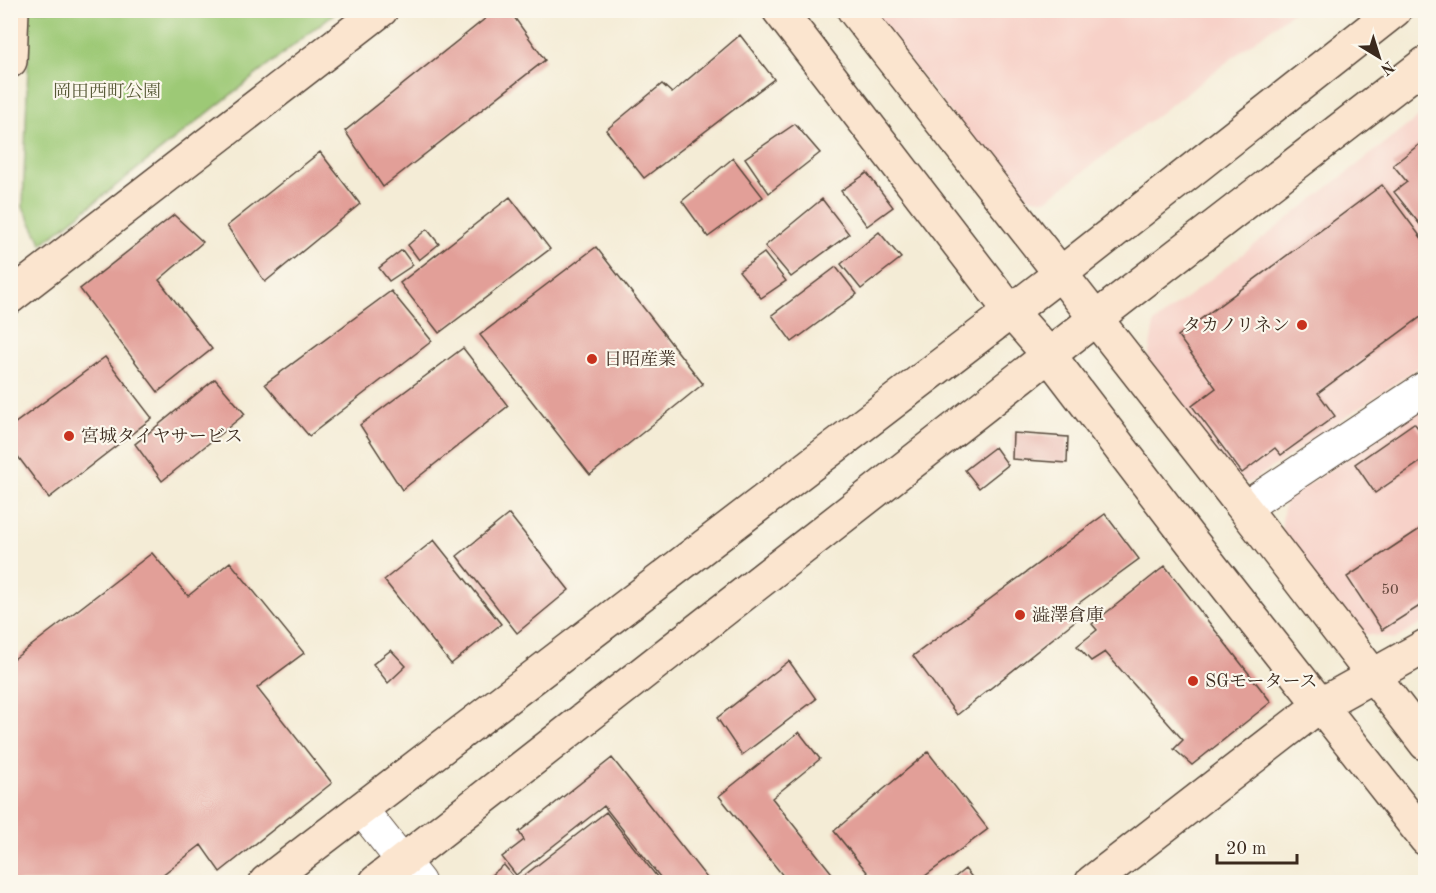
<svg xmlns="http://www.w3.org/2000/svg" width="1436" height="893" font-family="'Old Standard TT','Noto Serif JP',serif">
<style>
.built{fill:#f7d1c8}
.green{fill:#9dc976;stroke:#6c7a4a;stroke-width:1.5}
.building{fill:#e29f98}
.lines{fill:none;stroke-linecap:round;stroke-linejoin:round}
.street-casing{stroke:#57473a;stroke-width:34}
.secondary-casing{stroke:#57473a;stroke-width:36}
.street{stroke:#fff;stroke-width:32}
.secondary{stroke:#fbe5cf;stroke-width:33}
.poi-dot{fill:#c8321e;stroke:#fbf7ec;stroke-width:2}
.labels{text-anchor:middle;stroke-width:4.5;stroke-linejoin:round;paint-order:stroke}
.number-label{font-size:15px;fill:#65473c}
.park-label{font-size:18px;fill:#585a38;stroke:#fbf7ec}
.poi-label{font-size:18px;fill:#3b2a1e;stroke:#fbf7ec;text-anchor:start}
</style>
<rect width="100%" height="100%" fill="#fbf7ec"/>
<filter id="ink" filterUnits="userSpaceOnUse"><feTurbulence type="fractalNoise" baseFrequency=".0167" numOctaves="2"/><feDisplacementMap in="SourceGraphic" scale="12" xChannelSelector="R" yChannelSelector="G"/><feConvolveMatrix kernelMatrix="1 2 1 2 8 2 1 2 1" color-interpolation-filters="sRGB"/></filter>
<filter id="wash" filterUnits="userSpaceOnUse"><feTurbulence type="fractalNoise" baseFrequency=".008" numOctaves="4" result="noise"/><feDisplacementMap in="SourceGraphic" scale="24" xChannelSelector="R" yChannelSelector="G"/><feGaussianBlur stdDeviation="1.35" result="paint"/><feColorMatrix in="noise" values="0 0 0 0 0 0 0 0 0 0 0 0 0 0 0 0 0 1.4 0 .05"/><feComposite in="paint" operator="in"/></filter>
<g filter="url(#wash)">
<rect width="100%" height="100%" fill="#f4ecd6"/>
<path class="built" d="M 870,11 L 1294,11 L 1046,200 L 1015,195 Z
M 1425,112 L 1425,363 L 1249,483 L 1231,478 L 1146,371 L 1154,323 Z
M 1425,406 L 1425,622 L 1395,639 L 1354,632 L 1280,536 L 1285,500 Z
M 1425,673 L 1425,730 L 1412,713 L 1418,677 Z"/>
<path class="green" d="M 30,11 L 30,10 L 337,11 L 42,244 L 23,207 Z"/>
<g id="blocks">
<path class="building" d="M 496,10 L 509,10 L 545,60 L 383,187 L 345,131 Z
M 740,35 L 774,79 L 644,178 L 606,130 L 662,84 L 672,93 Z
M 795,124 L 820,153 L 769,193 L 745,158 Z
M 1426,139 L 1426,232 L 1394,192 L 1407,182 L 1393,165 Z
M 320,152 L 360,204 L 265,282 L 227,226 Z
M 733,158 L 763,197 L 708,237 L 682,201 Z
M 867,173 L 893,207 L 867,226 L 841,191 Z
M 1382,185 L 1426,244 L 1426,313 L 1318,393 L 1335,416 L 1281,455 L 1275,448 L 1242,473 L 1192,406 L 1216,388 L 1178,336 Z
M 510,197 L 550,249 L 439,333 L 400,283 Z
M 822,199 L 849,234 L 791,277 L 765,246 Z
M 174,215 L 203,242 L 159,280 L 212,349 L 158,392 L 80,289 Z
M 427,229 L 439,244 L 419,260 L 408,245 Z
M 879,232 L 901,258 L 861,289 L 841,264 Z
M 596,247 L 703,384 L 590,475 L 480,335 Z
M 402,250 L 413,265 L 389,281 L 379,268 Z
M 764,253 L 786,281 L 761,298 L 739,271 Z
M 836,267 L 857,294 L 792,342 L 772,315 Z
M 391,291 L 432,341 L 309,436 L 265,384 Z
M 463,348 L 508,406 L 402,490 L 360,425 Z
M 105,357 L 152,418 L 49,498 L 10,446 L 10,427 Z
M 215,379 L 245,414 L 162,481 L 135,444 Z
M 1414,423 L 1426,438 L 1426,458 L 1375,493 L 1355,464 Z
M 1013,433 L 1068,437 L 1067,463 L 1012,459 Z
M 995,447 L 1008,465 L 979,488 L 965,470 Z
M 509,514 L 569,590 L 517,633 L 457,556 Z
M 1105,514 L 1139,559 L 1068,611 L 1076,620 L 957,715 L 913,656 Z
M 1426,525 L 1426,602 L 1382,630 L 1347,577 Z
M 434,540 L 501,624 L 451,664 L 384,580 Z
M 152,553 L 188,596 L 230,562 L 304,653 L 257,688 L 332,783 L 220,872 L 201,845 L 153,882 L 10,882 L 10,662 Z
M 1165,566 L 1271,702 L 1192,765 L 1174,749 L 1183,740 L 1105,652 L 1091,661 L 1077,646 L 1097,630 L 1092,624 Z
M 391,650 L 406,666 L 388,683 L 373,664 Z
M 789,661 L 816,699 L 742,755 L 717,718 Z
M 799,732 L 820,759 L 772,798 L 839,882 L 788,882 L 719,796 Z
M 928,752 L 988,829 L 917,882 L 875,882 L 834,831 Z
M 612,758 L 710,882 L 664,882 L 604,806 L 516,875 L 502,857 L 524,840 L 519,832 Z
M 606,812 L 661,882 L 482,882 L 504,865 L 517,881 Z
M 965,869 L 976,882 L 949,882 Z"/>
</g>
</g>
<g filter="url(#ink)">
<use href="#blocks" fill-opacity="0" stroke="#57473a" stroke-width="1.5"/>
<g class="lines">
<g class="street-casing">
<path id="street" d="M 1244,508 L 1426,387
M 361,809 L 419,882"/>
</g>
<g class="secondary-casing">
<path id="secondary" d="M 779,10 L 1011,312 L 1049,355 L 1192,542 L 1426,839
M 854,10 L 1244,508 L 1426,744
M 10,61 L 12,10
M 10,297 L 381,10
M 266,882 L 1060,274 L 1395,10
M 376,882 L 1095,319 L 1426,63
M 1092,882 L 1320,705 L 1426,646"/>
</g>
<use href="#street" class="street"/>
<use href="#secondary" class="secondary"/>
</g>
</g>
<g class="poi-dot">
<circle cx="1302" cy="325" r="6"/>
<circle cx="592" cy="359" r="6"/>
<circle cx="69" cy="436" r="6"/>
<circle cx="1020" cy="615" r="6"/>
<circle cx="1193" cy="681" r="6"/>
</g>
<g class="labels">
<g class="number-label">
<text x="1390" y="594">50</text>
</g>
<g class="park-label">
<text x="107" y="97">岡田西町公園</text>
</g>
<g class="poi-label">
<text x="1290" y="331" text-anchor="end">タカノリネン</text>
<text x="604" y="365">日昭産業</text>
<text x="81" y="442">宮城タイヤサービス</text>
<text x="1032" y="621">澁澤倉庫</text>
<text x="1205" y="687">SGモータース</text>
</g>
</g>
<rect width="1436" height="893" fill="none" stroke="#fbf7ec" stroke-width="36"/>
<g transform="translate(1379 57) rotate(142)" stroke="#fbf7ec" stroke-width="4.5" paint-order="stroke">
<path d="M0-4.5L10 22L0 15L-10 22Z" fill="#3b2a1e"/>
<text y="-9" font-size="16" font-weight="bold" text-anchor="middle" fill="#3b2a1e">N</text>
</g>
<path d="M1217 854v9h80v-9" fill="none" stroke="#3b2a1e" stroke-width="3"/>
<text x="1226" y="854" font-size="18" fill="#3b2a1e" stroke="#fbf7ec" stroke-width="4.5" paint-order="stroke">20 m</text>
</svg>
